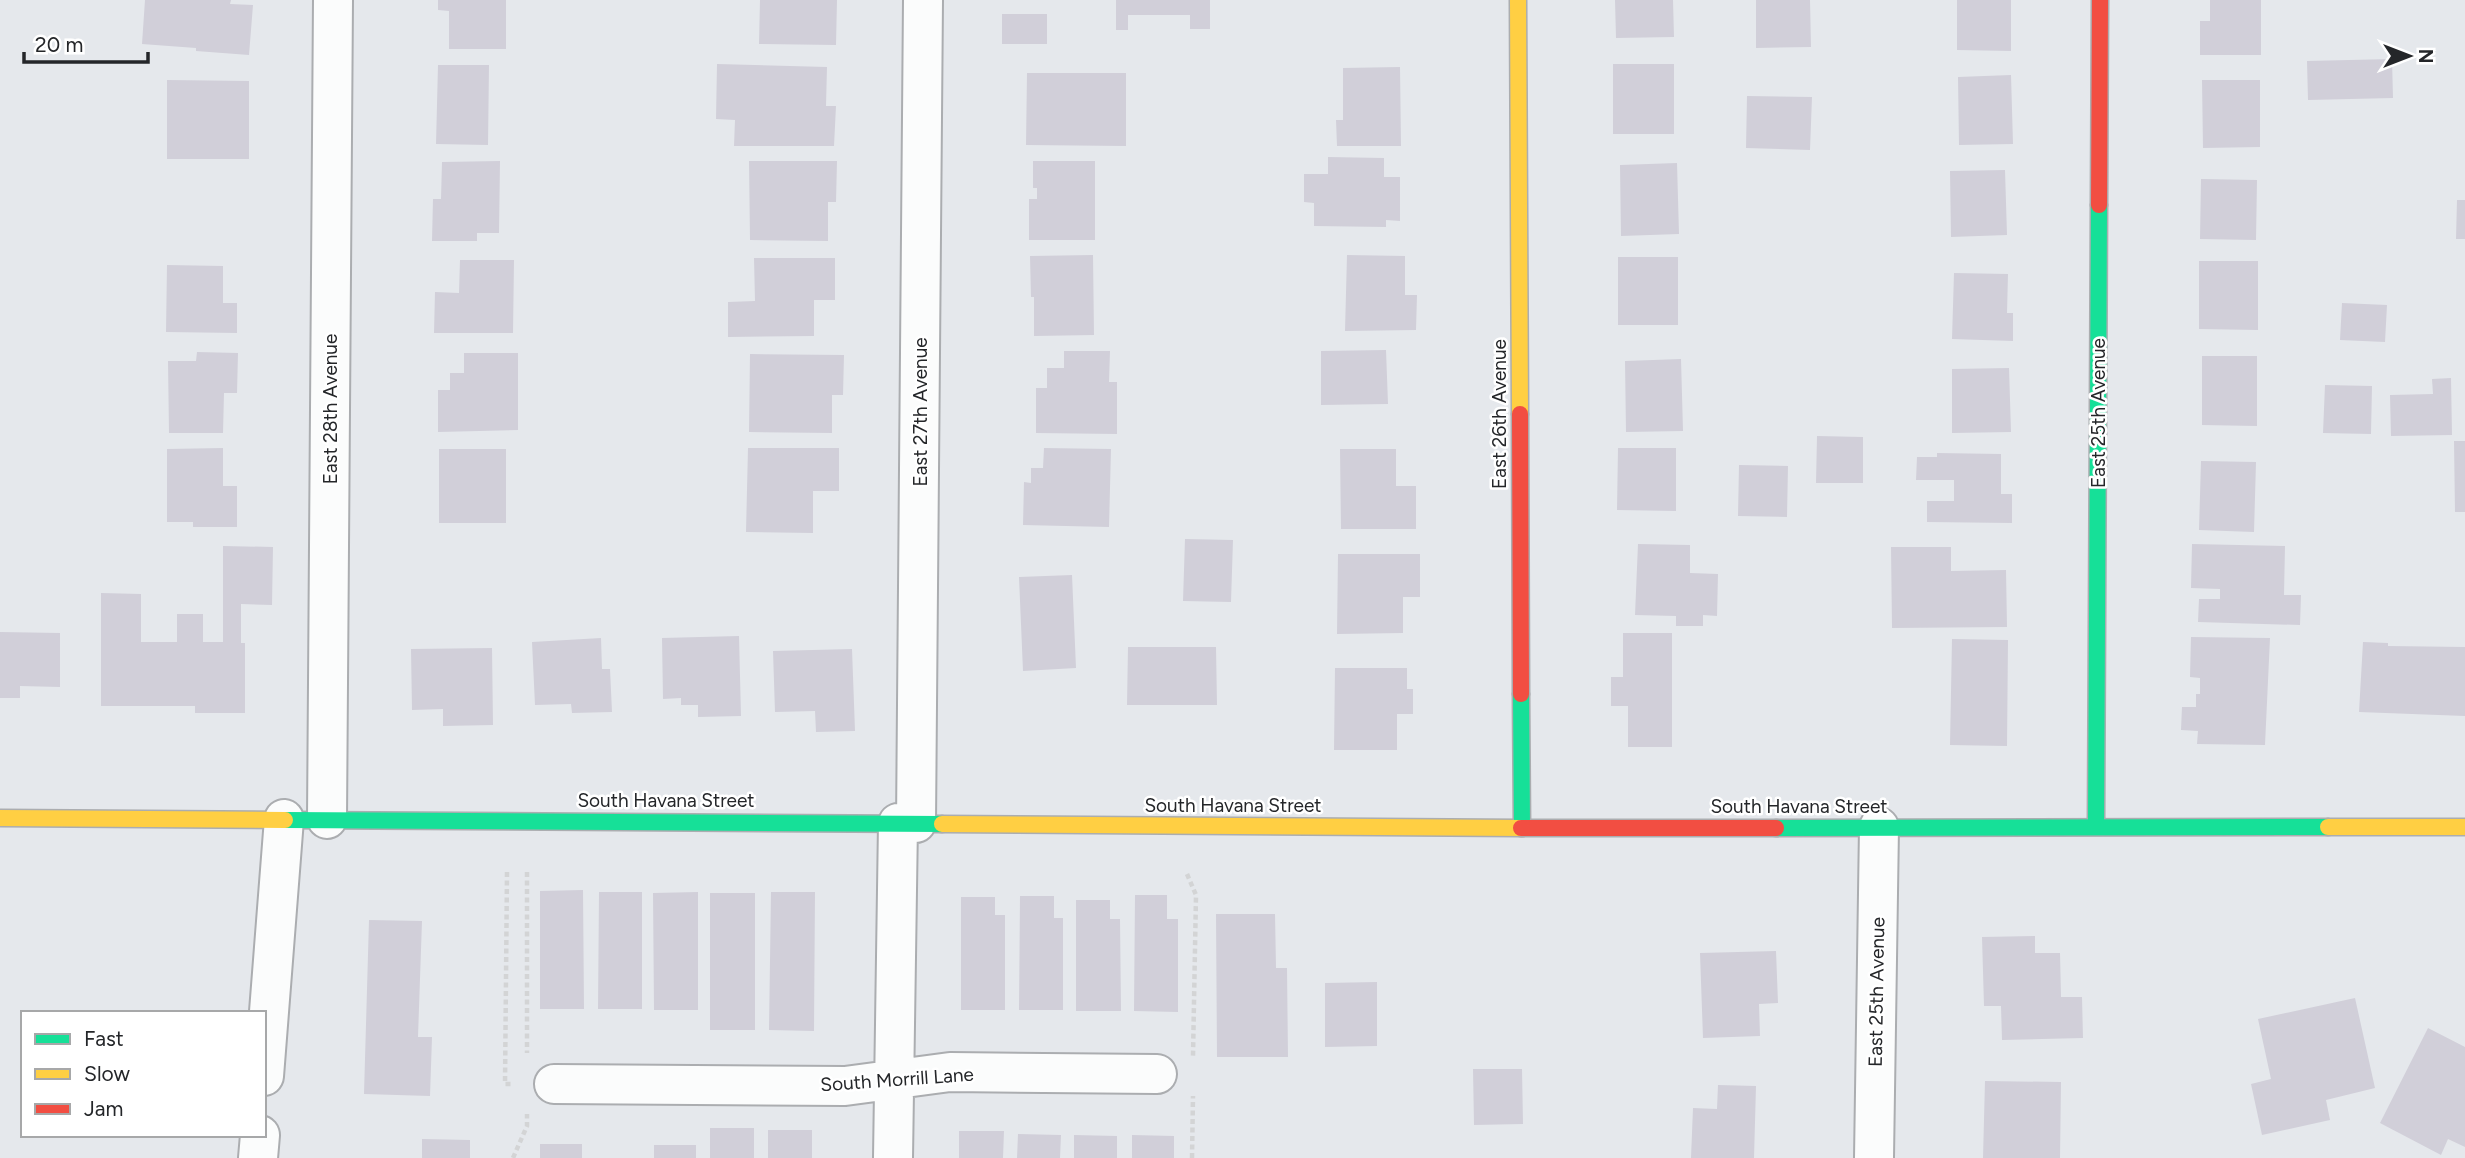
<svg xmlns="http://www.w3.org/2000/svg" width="2465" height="1158" font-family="Figtree,sans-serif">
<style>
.building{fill:#d1cfd9}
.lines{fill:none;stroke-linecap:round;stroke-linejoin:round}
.street-casing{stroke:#abadb0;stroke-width:42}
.fast-casing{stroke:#abadb0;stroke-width:19}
.slow-casing{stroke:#abadb0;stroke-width:19}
.jam-casing{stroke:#abadb0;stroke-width:19}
.path{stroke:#d3d4d5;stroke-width:4.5;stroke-dasharray:5 3.5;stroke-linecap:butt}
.street{stroke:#fbfcfc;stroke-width:38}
.fast{stroke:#16e098;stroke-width:16}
.slow{stroke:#ffcf43;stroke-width:16}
.jam{stroke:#f24e42;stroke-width:16}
.labels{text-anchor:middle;stroke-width:5;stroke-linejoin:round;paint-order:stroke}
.street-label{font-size:19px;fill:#242629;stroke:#fff}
</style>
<rect width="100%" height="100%" fill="#e5e8ec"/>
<path class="building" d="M 145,0 L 231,0 L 230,4 L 253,5 L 249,55 L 196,51 L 196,48 L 142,44 Z
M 438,0 L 506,0 L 506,49 L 449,49 L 449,11 L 438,10 Z
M 760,0 L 837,0 L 836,45 L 759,44 Z
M 1116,0 L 1210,0 L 1210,29 L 1190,29 L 1190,15 L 1128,15 L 1128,30 L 1116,30 Z
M 1615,0 L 1673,0 L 1674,37 L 1616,38 Z
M 1756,0 L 1810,0 L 1811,47 L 1756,48 Z
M 1957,0 L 2011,0 L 2011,51 L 1957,50 Z
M 2210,0 L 2261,0 L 2261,55 L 2200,55 L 2200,21 L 2210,21 Z
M 1002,14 L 1047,14 L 1047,44 L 1002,44 Z
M 2392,59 L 2393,98 L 2308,100 L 2307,61 Z
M 717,64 L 827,67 L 826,106 L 836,106 L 834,146 L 734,146 L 735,120 L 716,119 Z
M 1613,64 L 1674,64 L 1674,134 L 1613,134 Z
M 438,65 L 489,65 L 488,145 L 436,144 Z
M 1400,67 L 1401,146 L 1337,146 L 1336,120 L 1343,120 L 1343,68 Z
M 1027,73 L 1126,73 L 1126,146 L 1026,145 Z
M 2011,75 L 2013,144 L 1959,145 L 1958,77 Z
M 167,80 L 249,81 L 249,159 L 167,159 Z
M 2202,80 L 2260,80 L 2260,147 L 2203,148 Z
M 1747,96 L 1812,97 L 1810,150 L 1746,148 Z
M 1328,157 L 1384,158 L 1384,177 L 1400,177 L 1400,221 L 1386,220 L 1386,227 L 1314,226 L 1314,203 L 1304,202 L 1304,174 L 1328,174 Z
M 500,161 L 499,233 L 477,233 L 477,241 L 432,241 L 433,199 L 441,199 L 442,162 Z
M 749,161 L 837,161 L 836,202 L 828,202 L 828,241 L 750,240 Z
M 1033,161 L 1095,161 L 1095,240 L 1029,240 L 1029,199 L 1037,199 L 1037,188 L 1033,188 Z
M 1677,163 L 1679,234 L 1621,236 L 1620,165 Z
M 2005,170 L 2007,235 L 1951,237 L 1950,171 Z
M 2201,179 L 2257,180 L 2256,240 L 2200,239 Z
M 2457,200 L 2465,200 L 2465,239 L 2456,239 Z
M 1093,255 L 1094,335 L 1034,336 L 1034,297 L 1031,297 L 1030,256 Z
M 1347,255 L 1405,256 L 1405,295 L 1417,295 L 1416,330 L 1345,331 Z
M 1618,257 L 1678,257 L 1678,325 L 1618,325 Z
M 754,258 L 835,258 L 835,300 L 814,300 L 814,336 L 728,337 L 728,302 L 755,301 Z
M 460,260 L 514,260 L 513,333 L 434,333 L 435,292 L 459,293 Z
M 2199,261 L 2258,261 L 2258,330 L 2199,329 Z
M 167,265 L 223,266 L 223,303 L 237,303 L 237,333 L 166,332 Z
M 1954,273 L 2008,274 L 2007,313 L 2013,313 L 2013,341 L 1952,339 Z
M 2342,303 L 2387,305 L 2385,342 L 2340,340 Z
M 1386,350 L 1388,404 L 1321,405 L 1321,351 Z
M 1064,351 L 1110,351 L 1109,382 L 1117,382 L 1117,434 L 1036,433 L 1036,388 L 1047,388 L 1047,368 L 1064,368 Z
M 197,352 L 238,353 L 237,393 L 224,393 L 223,433 L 169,433 L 168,361 L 196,361 Z
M 464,353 L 518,353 L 518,430 L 438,432 L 438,390 L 450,390 L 450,373 L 464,373 Z
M 750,354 L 844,355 L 843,395 L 832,395 L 832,433 L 749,432 Z
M 2202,356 L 2257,356 L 2257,426 L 2202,425 Z
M 1681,359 L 1683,431 L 1626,432 L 1625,361 Z
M 2009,368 L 2011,432 L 1952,433 L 1952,369 Z
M 2451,378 L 2452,435 L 2391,436 L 2390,395 L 2433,394 L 2432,379 Z
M 2325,385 L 2372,386 L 2371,434 L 2323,433 Z
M 1817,436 L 1863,437 L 1863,483 L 1816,483 Z
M 2454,441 L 2465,441 L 2465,512 L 2455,512 Z
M 223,448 L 223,486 L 237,486 L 237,527 L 193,527 L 193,522 L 167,522 L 167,449 Z
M 748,448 L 839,448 L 839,491 L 813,491 L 813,533 L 746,532 Z
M 1044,448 L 1111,449 L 1109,527 L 1023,525 L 1024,482 L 1031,483 L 1031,468 L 1043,468 Z
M 1618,448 L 1676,448 L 1676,511 L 1617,510 Z
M 439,449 L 506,449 L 506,523 L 439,523 Z
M 1340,449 L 1396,449 L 1396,486 L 1416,486 L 1416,529 L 1341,529 Z
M 1937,453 L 2001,454 L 2001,494 L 2012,494 L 2012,523 L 1927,522 L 1927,501 L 1954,501 L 1954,480 L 1916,480 L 1917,457 L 1937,457 Z
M 2201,461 L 2256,462 L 2254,532 L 2199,530 Z
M 1739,465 L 1788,466 L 1787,517 L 1738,516 Z
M 1185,539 L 1233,540 L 1231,602 L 1183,601 Z
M 1638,544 L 1690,545 L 1690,573 L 1718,574 L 1717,616 L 1703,615 L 1703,626 L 1676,626 L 1676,616 L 1635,615 Z
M 2192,544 L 2285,546 L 2284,595 L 2301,595 L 2300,625 L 2198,622 L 2199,599 L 2220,599 L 2220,589 L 2191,588 Z
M 223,546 L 273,547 L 272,605 L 241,604 L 241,643 L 245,643 L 245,713 L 195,713 L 195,706 L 101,706 L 101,593 L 141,594 L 141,642 L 177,642 L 177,614 L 203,614 L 203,642 L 223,642 Z
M 1891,547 L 1951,547 L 1951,571 L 2006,570 L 2007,627 L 1892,628 Z
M 1338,554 L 1420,554 L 1420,597 L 1403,597 L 1403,633 L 1337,634 Z
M 1072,575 L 1076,668 L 1023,671 L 1019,577 Z
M 0,632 L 60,633 L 60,687 L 20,686 L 20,698 L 0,698 Z
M 1623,633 L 1672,633 L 1672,747 L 1628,747 L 1628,706 L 1611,706 L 1611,677 L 1623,677 Z
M 739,636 L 741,716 L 698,717 L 698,705 L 681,705 L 681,698 L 663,699 L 662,638 Z
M 2191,637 L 2270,638 L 2265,745 L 2197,744 L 2198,731 L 2181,730 L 2182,707 L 2196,707 L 2196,694 L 2200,694 L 2200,678 L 2190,677 Z
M 601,638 L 602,669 L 610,669 L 612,712 L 572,713 L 571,704 L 535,705 L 532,642 Z
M 1952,639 L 2008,640 L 2007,746 L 1950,745 Z
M 2363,642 L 2388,643 L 2388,646 L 2465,647 L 2465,716 L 2359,712 Z
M 1128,647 L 1216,647 L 1217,705 L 1127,705 Z
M 492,648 L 493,725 L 443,726 L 443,709 L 412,710 L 411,649 Z
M 852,649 L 855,731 L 816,732 L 815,711 L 775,712 L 773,651 Z
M 1335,668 L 1407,668 L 1407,689 L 1413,689 L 1413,714 L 1397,714 L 1397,750 L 1334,750 Z
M 583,890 L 584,1009 L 540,1009 L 540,891 Z
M 599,892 L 642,892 L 642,1009 L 598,1009 Z
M 698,892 L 698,1010 L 654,1010 L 653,893 Z
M 771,892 L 815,892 L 814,1031 L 769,1030 Z
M 710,893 L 755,893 L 755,1030 L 710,1030 Z
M 1135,895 L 1167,895 L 1167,919 L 1178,919 L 1178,1012 L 1134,1011 Z
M 1020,896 L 1054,896 L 1054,918 L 1063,918 L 1063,1010 L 1019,1010 Z
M 961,897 L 995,897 L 995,915 L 1005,915 L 1005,1010 L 961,1010 Z
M 1076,900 L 1110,900 L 1110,919 L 1120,919 L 1121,1011 L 1076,1011 Z
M 1216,914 L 1275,914 L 1276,968 L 1287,968 L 1288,1057 L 1217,1057 Z
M 369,920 L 422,921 L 418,1037 L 432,1037 L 430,1096 L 364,1094 Z
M 2035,936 L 2035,953 L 2060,953 L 2061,997 L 2082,997 L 2083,1038 L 2002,1040 L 2001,1006 L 1984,1006 L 1982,937 Z
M 1776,951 L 1778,1003 L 1759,1004 L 1760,1036 L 1703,1038 L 1700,953 Z
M 1377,982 L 1377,1046 L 1325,1047 L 1325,983 Z
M 2355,998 L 2375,1088 L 2326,1100 L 2330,1120 L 2262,1135 L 2251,1084 L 2271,1079 L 2258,1019 Z
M 2428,1028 L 2465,1047 L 2465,1147 L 2448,1139 L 2441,1155 L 2380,1123 Z
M 1473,1069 L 1522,1069 L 1523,1124 L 1474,1125 Z
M 1985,1081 L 2061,1082 L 2060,1158 L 1983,1158 Z
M 1718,1085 L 1756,1086 L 1754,1158 L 1691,1158 L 1693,1108 L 1717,1109 Z
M 710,1128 L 754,1128 L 754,1158 L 710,1158 Z
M 768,1130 L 812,1130 L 812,1158 L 768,1158 Z
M 959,1131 L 1004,1131 L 1003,1158 L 959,1158 Z
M 1018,1134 L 1061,1135 L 1060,1158 L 1017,1158 Z
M 1074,1135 L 1117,1136 L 1117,1158 L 1074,1158 Z
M 1132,1135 L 1174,1136 L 1174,1158 L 1132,1158 Z
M 422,1139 L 470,1140 L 470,1158 L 422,1158 Z
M 540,1144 L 582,1144 L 582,1158 L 540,1158 Z
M 654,1145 L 696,1145 L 696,1158 L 654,1158 Z"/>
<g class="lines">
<g class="street-casing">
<path id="street" d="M 327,819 L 333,0
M 916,823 L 923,0
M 264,1076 L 284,819
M 554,1084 L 845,1086 L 950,1072 L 1157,1074
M 258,1158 L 260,1135
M 893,1158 L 898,823
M 1874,1158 L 1879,827"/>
</g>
<g class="fast-casing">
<path id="fast" d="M 1521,694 L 1522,828
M 285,820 L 942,824
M 2096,827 L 2099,205
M 1776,828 L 2328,827"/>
</g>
<g class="slow-casing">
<path id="slow" d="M 1518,0 L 1520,414
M 0,818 L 285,820
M 942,824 L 1521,828
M 2328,827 L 2465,827"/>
</g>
<g class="jam-casing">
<path id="jam" d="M 2099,205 L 2100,0
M 1520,414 L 1521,694
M 1521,828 L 1776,828"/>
</g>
<path class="path" d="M 507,872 L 505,1084 L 514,1084
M 527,872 L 527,1053
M 1187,874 L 1196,895 L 1193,1056
M 513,1158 L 527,1126 L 527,1114
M 1192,1158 L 1193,1096"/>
<use href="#street" class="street"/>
<use href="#fast" class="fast"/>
<use href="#slow" class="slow"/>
<use href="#jam" class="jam"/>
</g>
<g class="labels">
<g class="street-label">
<text transform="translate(330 409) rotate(-90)" y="7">East 28th Avenue</text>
<text transform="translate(920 412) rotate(-90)" y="7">East 27th Avenue</text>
<text transform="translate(2098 413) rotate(-90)" y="7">East 25th Avenue</text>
<text transform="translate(1499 414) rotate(-90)" y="7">East 26th Avenue</text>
<text x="666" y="807">South Havana Street</text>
<text x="1233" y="812">South Havana Street</text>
<text x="1799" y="813">South Havana Street</text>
<text transform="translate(1876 992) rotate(-89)" y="7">East 25th Avenue</text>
<text transform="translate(897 1079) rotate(-4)" y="7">South Morrill Lane</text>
</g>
</g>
<rect x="21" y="1011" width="245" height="126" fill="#ffffff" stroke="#a7a8a9" stroke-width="2"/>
<rect x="35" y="1034" width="35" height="10" fill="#16e098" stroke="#a7a8a9" stroke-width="2"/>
<text x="84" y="1046" font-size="21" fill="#242629">Fast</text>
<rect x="35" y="1069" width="35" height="10" fill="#ffcf43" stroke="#a7a8a9" stroke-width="2"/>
<text x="84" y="1081" font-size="21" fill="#242629">Slow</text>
<rect x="35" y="1104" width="35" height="10" fill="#f24e42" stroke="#a7a8a9" stroke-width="2"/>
<text x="84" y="1116" font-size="21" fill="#242629">Jam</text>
<g transform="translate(2409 56) rotate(90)" stroke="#ffffff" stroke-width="5" paint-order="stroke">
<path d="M0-5L12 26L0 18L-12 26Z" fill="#242629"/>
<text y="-10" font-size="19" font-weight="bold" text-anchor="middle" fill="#242629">N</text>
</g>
<path d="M24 52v10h124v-10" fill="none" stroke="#242629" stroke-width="3.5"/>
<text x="35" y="52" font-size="21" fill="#242629" stroke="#ffffff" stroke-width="5" paint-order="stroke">20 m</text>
</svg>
